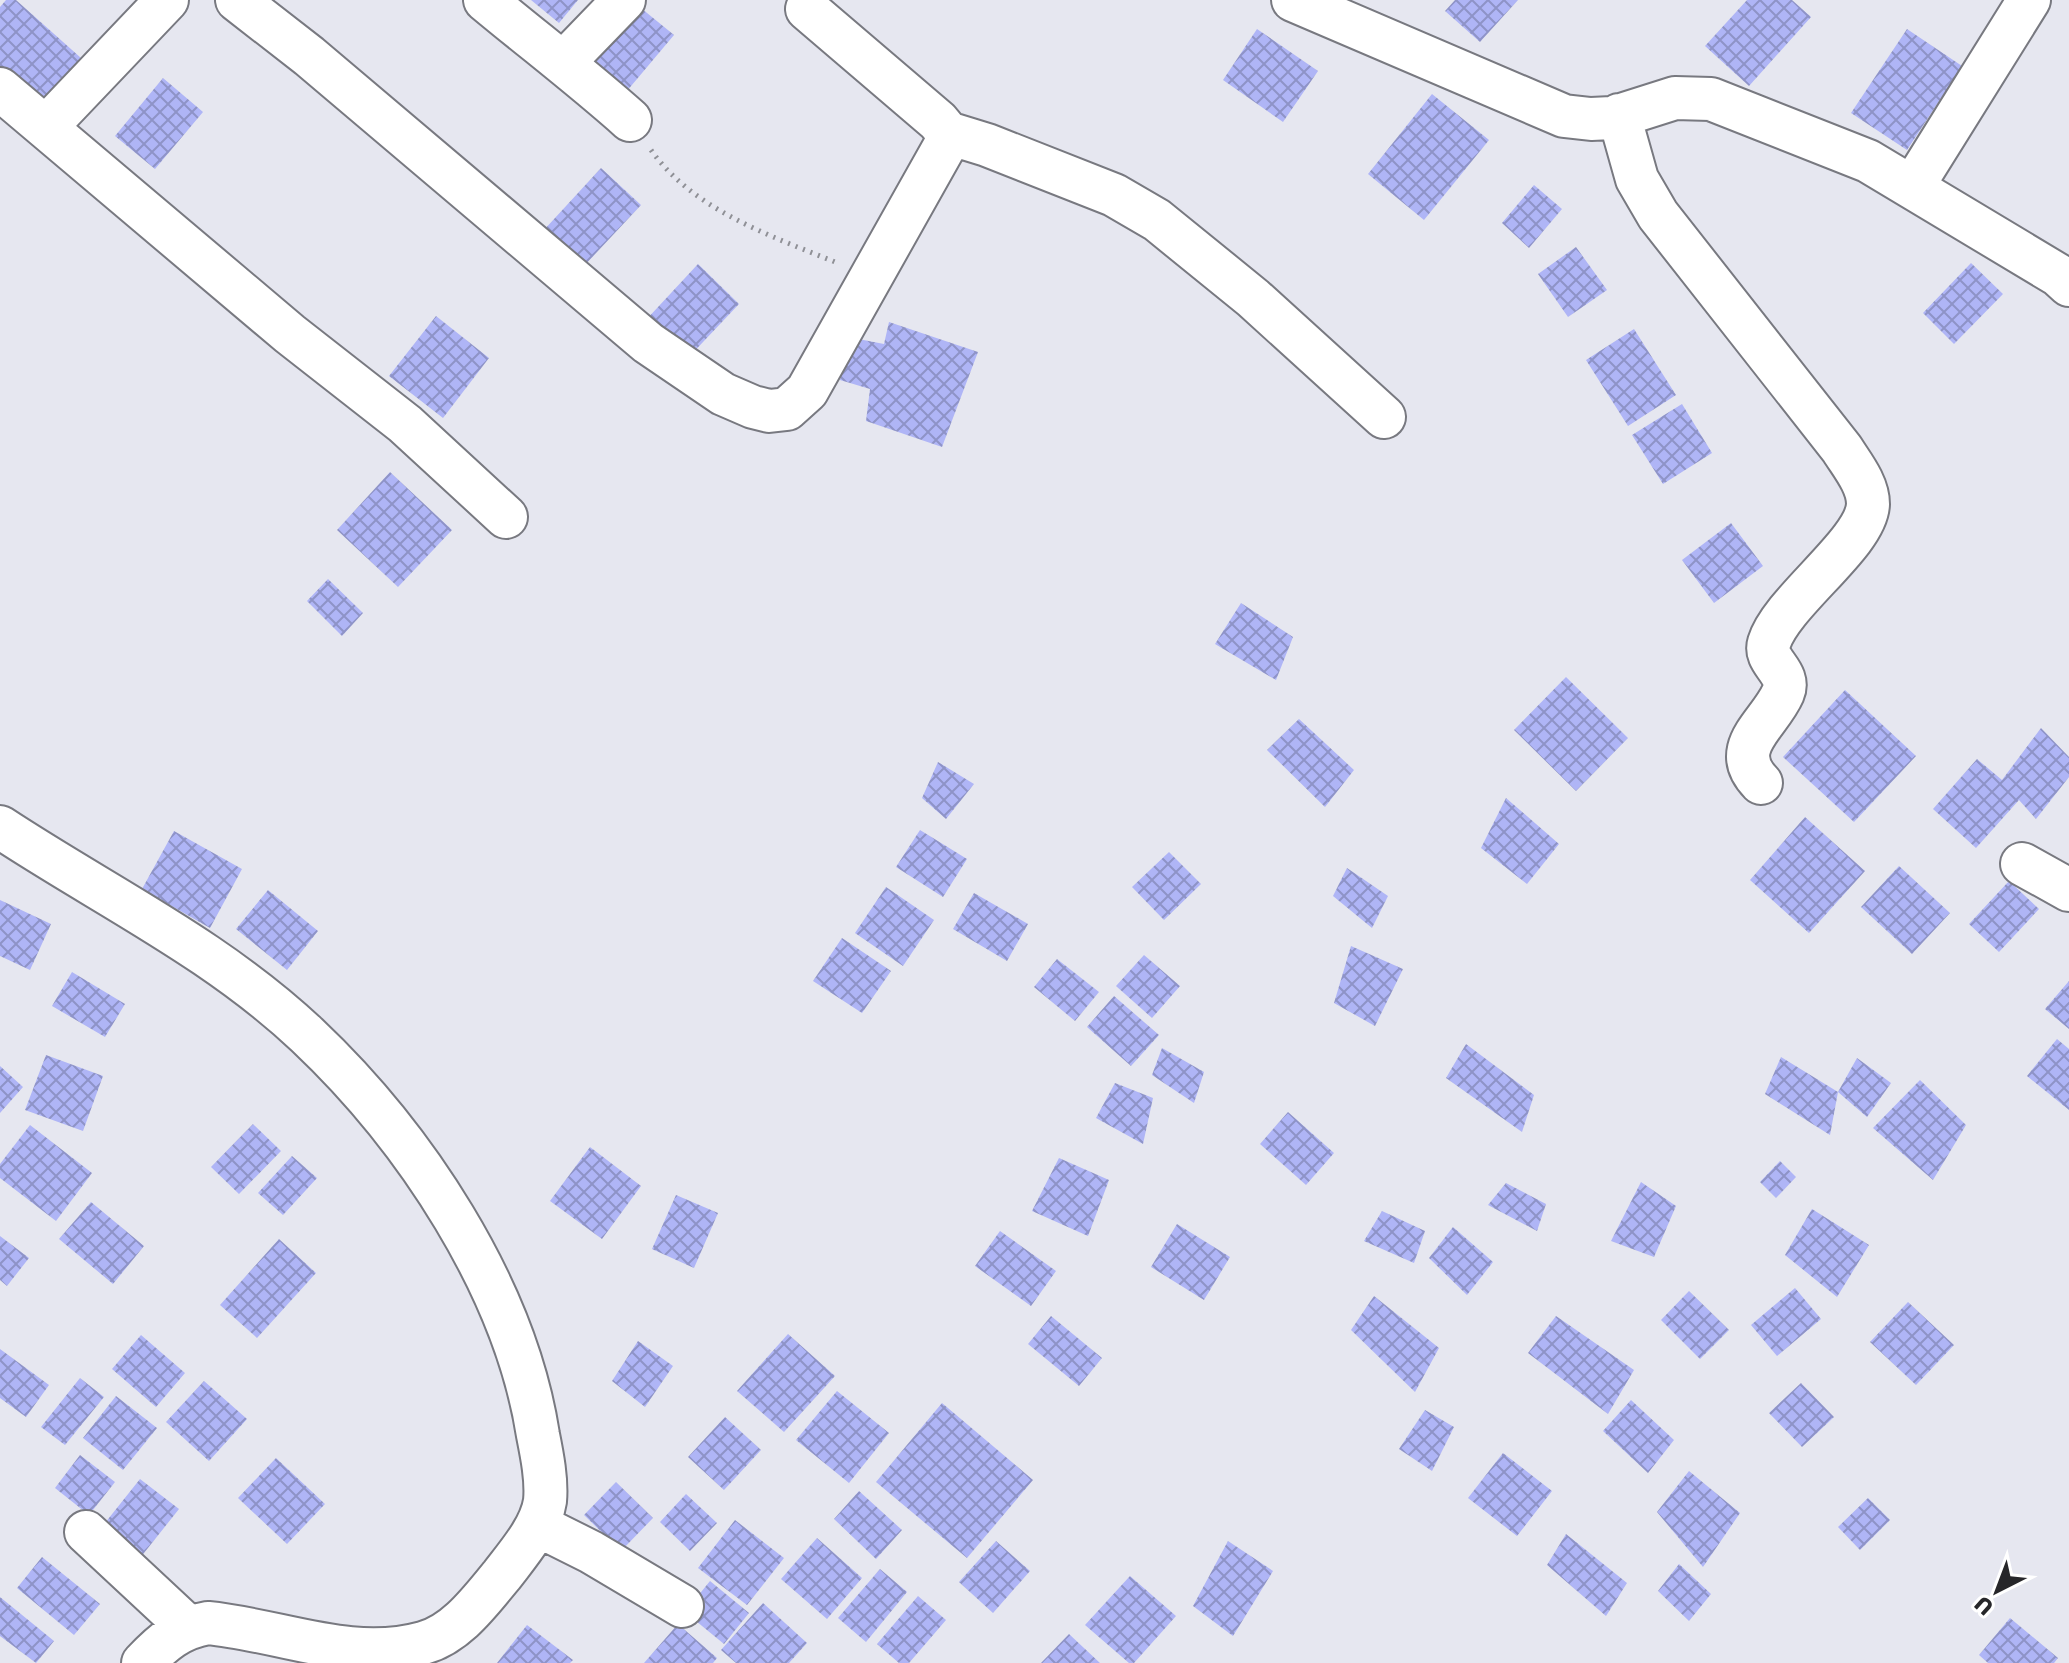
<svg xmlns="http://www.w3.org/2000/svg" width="2069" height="1663" font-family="Rubik,sans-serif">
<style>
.building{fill:url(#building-cross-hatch)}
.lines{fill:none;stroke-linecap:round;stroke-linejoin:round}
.minor-casing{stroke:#787980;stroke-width:46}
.path{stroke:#8f9096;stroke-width:5;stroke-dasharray:2 6;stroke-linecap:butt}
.minor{stroke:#fff;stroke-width:42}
</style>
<defs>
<pattern id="building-cross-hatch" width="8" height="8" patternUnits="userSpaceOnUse" patternTransform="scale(2)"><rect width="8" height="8" fill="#afb5f6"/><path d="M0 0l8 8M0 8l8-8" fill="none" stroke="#8e93c7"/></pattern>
</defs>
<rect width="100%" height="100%" fill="#e6e7f0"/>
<path class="building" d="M 6,0 L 16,0 L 81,58 L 40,103 L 0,67 L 0,7 Z
M 531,0 L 578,0 L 559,23 Z
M 1455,0 L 1518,0 L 1480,42 L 1445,11 Z
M 1747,0 L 1792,0 L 1811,17 L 1749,86 L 1705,46 Z
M 636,4 L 674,35 L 621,98 L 584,65 Z
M 1257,29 L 1318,71 L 1283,122 L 1223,80 Z
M 1907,29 L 1962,66 L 1907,150 L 1851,113 Z
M 163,78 L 203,112 L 155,169 L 115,136 Z
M 1432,94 L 1489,140 L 1424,220 L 1368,174 Z
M 601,168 L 641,205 L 583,267 L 543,231 Z
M 1534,185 L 1562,209 L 1529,248 L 1502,223 Z
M 1576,247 L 1607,290 L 1568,317 L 1538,274 Z
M 1971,263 L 2003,294 L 1954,344 L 1923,313 Z
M 698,264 L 739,304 L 686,360 L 645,321 Z
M 436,316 L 489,358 L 443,418 L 389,376 Z
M 889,322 L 978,352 L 942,447 L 866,421 L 870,389 L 840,380 L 848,337 L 884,344 Z
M 1634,329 L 1676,395 L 1628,426 L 1586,360 Z
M 1682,404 L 1712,453 L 1663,484 L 1632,435 Z
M 390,472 L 452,530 L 398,587 L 337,530 Z
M 1731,523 L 1763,566 L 1714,603 L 1682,560 Z
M 328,579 L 363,613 L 342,636 L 307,601 Z
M 1241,603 L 1293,637 L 1276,680 L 1215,644 Z
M 1566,677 L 1628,738 L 1576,791 L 1514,730 Z
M 1845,690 L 1916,756 L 1854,822 L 1783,757 Z
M 1299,719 L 1354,770 L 1325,807 L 1267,750 Z
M 2041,728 L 2069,757 L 2069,777 L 2036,819 L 2019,800 L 1976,848 L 1933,809 L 1977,759 L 2002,780 Z
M 938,762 L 974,784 L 946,819 L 922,798 Z
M 1506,798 L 1559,844 L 1527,884 L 1481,848 Z
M 1805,817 L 1865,871 L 1809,933 L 1750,880 Z
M 920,830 L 967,859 L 943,897 L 896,867 Z
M 174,831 L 242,869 L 210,928 L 142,889 Z
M 1169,852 L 1201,884 L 1164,920 L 1132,887 Z
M 1899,866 L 1950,913 L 1912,954 L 1861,907 Z
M 1347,868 L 1388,896 L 1372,928 L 1333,896 Z
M 2009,881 L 2039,909 L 1999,952 L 1969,924 Z
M 886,887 L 934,920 L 903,966 L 855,933 Z
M 268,890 L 318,931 L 287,970 L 236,929 Z
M 974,893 L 1028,924 L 1007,961 L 953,929 Z
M 0,900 L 51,924 L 30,970 L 0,956 Z
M 842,938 L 891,971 L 862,1013 L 813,981 Z
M 1351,946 L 1403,969 L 1375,1026 L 1334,1003 Z
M 1144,955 L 1180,986 L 1152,1018 L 1116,986 Z
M 1057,959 L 1099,992 L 1075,1021 L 1034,987 Z
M 72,972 L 125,1004 L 105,1037 L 52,1006 Z
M 2069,981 L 2069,1029 L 2045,1009 Z
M 1114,996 L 1159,1035 L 1131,1066 L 1087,1027 Z
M 2057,1039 L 2069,1049 L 2069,1110 L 2027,1076 Z
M 1466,1044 L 1534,1095 L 1522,1132 L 1446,1078 Z
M 1162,1048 L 1204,1072 L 1194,1103 L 1152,1075 Z
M 46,1055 L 103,1076 L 83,1131 L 25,1110 Z
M 1781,1057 L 1838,1092 L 1857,1058 L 1891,1083 L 1867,1117 L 1838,1092 L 1830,1135 L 1765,1094 Z
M 0,1066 L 23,1087 L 0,1113 Z
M 1920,1080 L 1966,1125 L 1933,1180 L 1873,1128 Z
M 1115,1083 L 1153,1098 L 1143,1144 L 1096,1118 Z
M 1288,1112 L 1334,1153 L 1306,1185 L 1260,1144 Z
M 253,1124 L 281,1151 L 239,1194 L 211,1167 Z
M 30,1125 L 92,1173 L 56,1221 L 0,1178 L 0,1164 Z
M 590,1147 L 641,1186 L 602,1239 L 550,1201 Z
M 292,1156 L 317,1178 L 283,1215 L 258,1193 Z
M 1059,1158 L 1109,1180 L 1088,1236 L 1032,1211 Z
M 1780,1161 L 1796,1177 L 1776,1198 L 1760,1182 Z
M 1641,1182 L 1676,1206 L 1654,1257 L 1611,1241 Z
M 1506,1183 L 1546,1204 L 1537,1231 L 1488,1205 Z
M 676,1195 L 718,1213 L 694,1268 L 652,1249 Z
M 91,1202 L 144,1246 L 113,1284 L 59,1239 Z
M 1812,1209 L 1869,1245 L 1837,1297 L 1785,1255 Z
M 1382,1211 L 1425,1231 L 1414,1263 L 1364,1241 Z
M 1177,1224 L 1230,1257 L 1204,1300 L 1151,1267 Z
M 1453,1227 L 1493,1262 L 1467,1295 L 1429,1258 Z
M 1000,1231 L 1056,1271 L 1031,1306 L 975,1266 Z
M 0,1236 L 29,1258 L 7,1286 L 0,1280 Z
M 279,1239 L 316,1273 L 257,1338 L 220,1305 Z
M 1795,1288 L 1821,1319 L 1777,1356 L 1751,1325 Z
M 1689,1291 L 1729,1330 L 1700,1359 L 1661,1320 Z
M 1374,1296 L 1439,1348 L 1415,1392 L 1351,1330 Z
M 1908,1302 L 1954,1345 L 1916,1385 L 1870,1342 Z
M 1051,1316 L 1102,1358 L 1079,1386 L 1028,1344 Z
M 1556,1316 L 1634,1370 L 1608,1414 L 1528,1353 Z
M 788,1334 L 835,1376 L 784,1432 L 737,1391 Z
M 141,1335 L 185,1373 L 156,1407 L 112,1369 Z
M 638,1341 L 673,1366 L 645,1407 L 612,1381 Z
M 0,1349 L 49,1385 L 26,1417 L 0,1398 Z
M 80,1378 L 104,1397 L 65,1445 L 41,1427 Z
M 204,1381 L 247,1419 L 209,1461 L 166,1422 Z
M 1801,1383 L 1834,1417 L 1802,1447 L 1769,1413 Z
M 837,1391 L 889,1433 L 849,1483 L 796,1440 Z
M 116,1396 L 157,1428 L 123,1470 L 83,1438 Z
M 1631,1400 L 1674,1440 L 1648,1473 L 1603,1431 Z
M 942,1403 L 1033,1480 L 967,1558 L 876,1482 Z
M 1425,1410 L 1454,1427 L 1432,1471 L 1399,1449 Z
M 725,1417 L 761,1450 L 724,1490 L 688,1457 Z
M 1503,1453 L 1552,1491 L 1517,1536 L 1468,1498 Z
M 80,1455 L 115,1482 L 89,1515 L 55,1488 Z
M 276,1458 L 325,1504 L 287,1544 L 238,1498 Z
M 1689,1471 L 1740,1513 L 1703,1567 L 1657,1512 Z
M 140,1479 L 179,1509 L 140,1558 L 101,1528 Z
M 616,1482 L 653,1518 L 621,1551 L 584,1515 Z
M 859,1491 L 902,1530 L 876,1559 L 834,1519 Z
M 686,1494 L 717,1523 L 690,1551 L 660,1522 Z
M 1868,1498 L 1890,1520 L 1860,1550 L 1838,1527 Z
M 735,1520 L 784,1558 L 747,1605 L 698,1568 Z
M 1566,1534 L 1627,1583 L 1606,1616 L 1547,1565 Z
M 817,1538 L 862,1578 L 827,1619 L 781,1579 Z
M 996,1541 L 1030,1571 L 993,1613 L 959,1582 Z
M 1228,1541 L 1273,1571 L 1233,1636 L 1193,1606 Z
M 42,1557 L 100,1604 L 74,1635 L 17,1588 Z
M 1679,1564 L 1711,1594 L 1689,1621 L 1658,1591 Z
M 880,1569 L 907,1592 L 866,1642 L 838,1618 Z
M 1130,1576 L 1176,1616 L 1134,1663 L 1129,1663 L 1085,1625 Z
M 710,1581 L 749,1613 L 724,1644 L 685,1612 Z
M 918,1596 L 946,1620 L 909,1663 L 899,1663 L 877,1644 Z
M 0,1597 L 54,1641 L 36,1663 L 0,1636 Z
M 763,1603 L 807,1643 L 789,1663 L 736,1663 L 721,1650 Z
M 2010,1618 L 2058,1658 L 2054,1663 L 1988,1663 L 1979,1655 Z
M 678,1624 L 717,1658 L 713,1663 L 644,1663 Z
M 527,1625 L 573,1660 L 570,1663 L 497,1663 Z
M 1069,1634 L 1100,1663 L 1041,1663 Z"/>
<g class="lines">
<g class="minor-casing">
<path id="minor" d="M 237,0 L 309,56 L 648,343 L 723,394 L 753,407 L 769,411 L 787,409 L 807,391 L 947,142 L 948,133 L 938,121 L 807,9
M 485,0 C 533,40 583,78 630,120
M 1293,0 L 1564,116 L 1591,119 L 1612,118 L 1675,98 L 1711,99 L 1868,161 L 2058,275 L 2069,285
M 564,62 L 624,0
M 0,89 L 290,334 L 405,424 L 506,517
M 1619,115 L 1637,179 L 1658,215 L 1842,449 C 1852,465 1868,484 1868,504 C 1867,543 1782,601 1769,643 C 1763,662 1792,672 1783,693 C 1769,725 1727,748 1761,783
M 47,126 L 167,0
M 948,133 L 987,145 L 1114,195 L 1157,220 L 1253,298 L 1384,417
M 1913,186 L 2029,0
M 0,827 C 103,895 216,949 307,1035 C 414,1136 515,1287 538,1435 C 542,1455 547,1480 545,1501 C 541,1528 518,1554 502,1575 C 481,1600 457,1634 423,1643 C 351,1663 280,1630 208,1623 C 179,1628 163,1642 143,1663
M 2022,864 L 2069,890
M 537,1525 L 591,1552 L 682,1606
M 86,1532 L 188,1627"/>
</g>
<path class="path" d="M 651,150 C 693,210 771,236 835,262"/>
<use href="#minor" class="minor"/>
</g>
<g transform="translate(1997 1591) rotate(222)" stroke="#ffffff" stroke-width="6" paint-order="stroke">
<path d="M0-6L14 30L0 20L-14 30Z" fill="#262629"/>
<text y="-12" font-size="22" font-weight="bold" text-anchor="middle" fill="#262629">U</text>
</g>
</svg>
